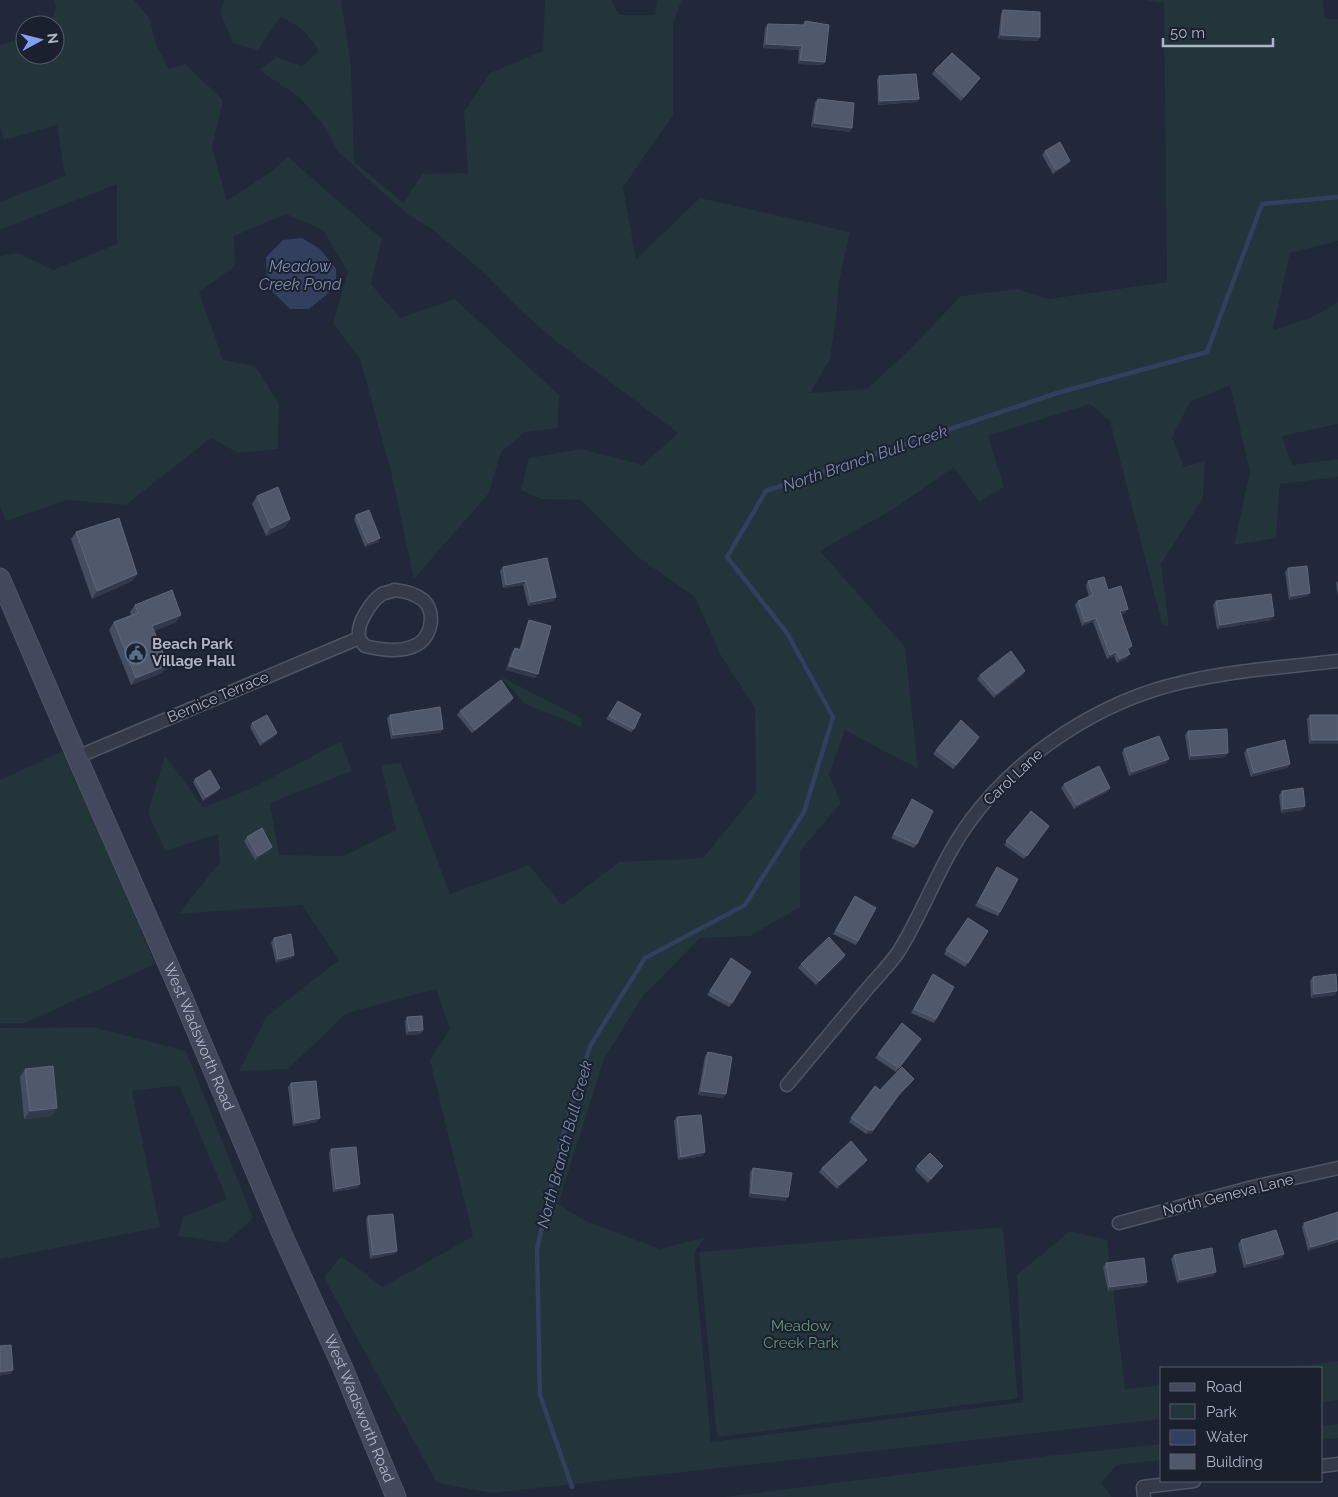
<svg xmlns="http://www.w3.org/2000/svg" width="1338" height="1497" font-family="Raleway,sans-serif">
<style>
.green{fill:#23343a}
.water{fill:#323f5f}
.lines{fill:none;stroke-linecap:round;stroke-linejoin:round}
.stream{stroke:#323f5f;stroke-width:4.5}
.street-casing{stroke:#4f5564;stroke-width:15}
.secondary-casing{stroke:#4f5564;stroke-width:21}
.street{stroke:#343a4a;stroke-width:12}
.secondary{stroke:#42495d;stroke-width:19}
.wall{fill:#454d61}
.shaded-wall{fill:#32394c}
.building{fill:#50586c;stroke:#5f677a}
.labels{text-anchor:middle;stroke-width:4;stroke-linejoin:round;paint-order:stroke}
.poi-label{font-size:15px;font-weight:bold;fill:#afb5c6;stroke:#1a202e;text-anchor:start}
.street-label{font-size:15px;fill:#afb5c6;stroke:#1a202e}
.park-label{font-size:15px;fill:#669778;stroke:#1a202e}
.water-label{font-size:16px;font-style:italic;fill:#7e8db3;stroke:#1a202e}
</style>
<rect width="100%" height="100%" fill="#212839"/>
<path class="green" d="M 53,0 L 134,0 L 149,17 L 156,44 L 169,69 L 185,64 L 223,100 L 212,148 L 227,201 L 269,173 L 288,157 L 382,239 L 371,284 L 400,318 L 455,299 L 559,395 L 558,428 L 525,432 L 501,452 L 489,493 L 414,579 L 391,472 L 360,359 L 333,323 L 348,272 L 323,230 L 286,214 L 234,236 L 235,266 L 199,292 L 223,360 L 255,366 L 279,404 L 278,449 L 238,453 L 211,438 L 126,505 L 67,500 L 6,521 L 0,506 L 0,256 L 18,253 L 53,270 L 117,244 L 117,184 L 0,230 L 0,202 L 65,176 L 57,125 L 4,140 L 0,126 L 0,45 L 25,37 L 25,55 L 55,55 L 55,25 L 51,25 L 56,7 Z
M 224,0 L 341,0 L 351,65 L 354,162 L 404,203 L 422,174 L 468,173 L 464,112 L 490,73 L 543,51 L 545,0 L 611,0 L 619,15 L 655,15 L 657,0 L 682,0 L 673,23 L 673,115 L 623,187 L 636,259 L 700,198 L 850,232 L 839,282 L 837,309 L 830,359 L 810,393 L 867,389 L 909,350 L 961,296 L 1017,289 L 1048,299 L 1167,282 L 1164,3 L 1144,0 L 1323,0 L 1325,19 L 1338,19 L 1338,241 L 1290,253 L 1273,330 L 1313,317 L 1338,302 L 1338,424 L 1282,436 L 1292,465 L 1338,459 L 1338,477 L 1280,484 L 1276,538 L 1234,545 L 1250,472 L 1230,385 L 1190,402 L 1172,437 L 1184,467 L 1205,461 L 1203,498 L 1161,564 L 1169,626 L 1162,624 L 1110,421 L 1090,404 L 988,436 L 1004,487 L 979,502 L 954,467 L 895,508 L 820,551 L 905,647 L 918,769 L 845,730 L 829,774 L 841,803 L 800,851 L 800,907 L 750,936 L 700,938 L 643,996 L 604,1059 L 558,1204 L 586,1221 L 660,1249 L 705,1237 L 694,1253 L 711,1442 L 1023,1402 L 1017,1275 L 1070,1231 L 1107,1240 L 1125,1389 L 1162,1385 L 1162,1419 L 493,1493 L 437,1483 L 324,1278 L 341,1256 L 383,1287 L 473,1236 L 430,1060 L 450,1029 L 436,989 L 347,1013 L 288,1069 L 239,1071 L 266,1017 L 339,960 L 302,905 L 178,914 L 220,862 L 218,834 L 165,851 L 148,813 L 165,755 L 203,807 L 248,790 L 341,741 L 352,771 L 270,803 L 279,855 L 344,856 L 396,830 L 381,765 L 401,763 L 450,894 L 529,865 L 562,905 L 619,862 L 703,858 L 756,793 L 755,708 L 720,654 L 695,597 L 639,558 L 581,500 L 541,499 L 521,490 L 529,458 L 581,449 L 643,465 L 678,433 L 557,342 L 519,309 L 484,273 L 432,229 L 407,214 L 338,152 L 324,126 L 299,97 L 259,70 L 276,57 L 302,66 L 319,50 L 302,29 L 281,16 L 258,50 L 233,43 L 220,12 Z
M 500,676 L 581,718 L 582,727 L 525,704 Z
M 65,750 L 155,964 L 25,1023 L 0,1023 L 0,780 Z
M 93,1027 L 186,1051 L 253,1218 L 226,1243 L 178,1236 L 183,1217 L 227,1199 L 179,1085 L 132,1091 L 160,1227 L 0,1259 L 0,1028 Z
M 1003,1227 L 1018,1398 L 717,1437 L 699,1252 Z
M 1338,1361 L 1338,1400 L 1322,1402 L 1322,1368 L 1282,1368 Z
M 1338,1424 L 1338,1438 L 1322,1440 L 1322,1426 Z
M 1162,1444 L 1162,1460 L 1117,1465 L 1101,1483 L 1112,1497 L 724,1497 L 1047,1456 Z"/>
<path class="water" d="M 302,238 L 320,249 L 336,269 L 336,287 L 309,309 L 290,309 L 267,286 L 266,257 L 283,240 Z"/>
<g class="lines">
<path class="stream" d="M 572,1487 L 540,1395 L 537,1249 L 562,1139 L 590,1046 L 645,958 L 745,905 L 804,812 L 833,717 L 787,633 L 727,557 L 766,491 L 1057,393 L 1207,352 L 1262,204 L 1338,197"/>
<g class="street-casing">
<path id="street" d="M 394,590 C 405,591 414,593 423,600 C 436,611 432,636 418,644 C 403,653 381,650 365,646 C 363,643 359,640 359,636 C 357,623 371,601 382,594 C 386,592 391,592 394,590 Z
M 77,757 L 359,638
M 787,1085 C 812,1055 838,1024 863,994 C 874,980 889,966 899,951 C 925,909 940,862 970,821 C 1020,753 1102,700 1184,682 C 1235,670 1287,667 1338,661
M 1119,1223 L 1253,1187 L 1338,1168
M 1322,1466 L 1338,1464
M 1144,1497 L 1143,1487 L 1194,1481"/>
</g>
<g class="secondary-casing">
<g id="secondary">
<path id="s1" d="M 0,578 L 77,757 L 182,996 L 282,1234 L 342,1366 L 396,1497"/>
</g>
</g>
<use href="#street" class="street"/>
<use href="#secondary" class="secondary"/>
</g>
<path class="wall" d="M 1003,10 L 1040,37 L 1038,41 L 998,39 L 1001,14 Z
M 805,21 L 825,62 L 822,65 L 798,64 L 799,50 L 763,48 L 765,28 L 768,24 L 803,25 Z
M 935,70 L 980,78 L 961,101 L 932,74 Z
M 879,76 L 919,99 L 917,102 L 878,105 L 877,80 Z
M 818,99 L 850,132 L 811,127 L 815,102 Z
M 1045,151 L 1067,165 L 1053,174 L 1042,155 Z
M 257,496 L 290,519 L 285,527 L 266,536 L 252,504 Z
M 356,515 L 378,542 L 365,547 L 354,519 Z
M 76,532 L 137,574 L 132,581 L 92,599 L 71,539 Z
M 503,567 L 556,597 L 553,601 L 528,606 L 523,585 L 503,588 L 500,571 Z
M 1288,568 L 1308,596 L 1289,600 L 1285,572 Z
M 1088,581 L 1108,590 L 1128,609 L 1125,613 L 1121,614 L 1132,646 L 1128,650 L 1127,658 L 1117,663 L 1114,656 L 1107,659 L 1093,622 L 1082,626 L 1075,605 L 1078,601 L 1089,597 L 1086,585 Z
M 1338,581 L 1338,598 L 1336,583 Z
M 1216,601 L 1271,620 L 1217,629 L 1213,605 Z
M 135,605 L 176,622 L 154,631 L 168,665 L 162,673 L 131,685 L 109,630 L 114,622 L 131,615 L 130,612 Z
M 529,620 L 535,678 L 506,670 L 512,652 L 515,648 L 519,650 L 527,624 Z
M 980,675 L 1023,675 L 994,698 L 977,679 Z
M 618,701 L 634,729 L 631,732 L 606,719 Z
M 511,702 L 472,733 L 457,715 L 460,711 Z
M 390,715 L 443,729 L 440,733 L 391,739 L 387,718 Z
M 1310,715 L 1338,744 L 1309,744 L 1307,719 Z
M 252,723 L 274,737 L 260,746 L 250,727 Z
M 1188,731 L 1225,757 L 1189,760 L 1185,735 Z
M 977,741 L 953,769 L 933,754 L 936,750 Z
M 1124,749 L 1169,759 L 1166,763 L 1129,776 L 1122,753 Z
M 1247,749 L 1290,764 L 1287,768 L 1251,777 L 1244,753 Z
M 195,779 L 217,792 L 203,801 L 193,782 Z
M 1064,784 L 1110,788 L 1107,792 L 1074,809 L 1061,788 Z
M 1282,791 L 1305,806 L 1302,810 L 1281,813 L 1279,795 Z
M 912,799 L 917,844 L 914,848 L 891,838 Z
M 1031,811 L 1049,826 L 1024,859 L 1004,845 Z
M 247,837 L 272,847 L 269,851 L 255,860 L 244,841 Z
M 997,867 L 1000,912 L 998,916 L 975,906 Z
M 855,896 L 858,941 L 856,945 L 833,934 Z
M 968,918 L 988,931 L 965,967 L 944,954 Z
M 274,938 L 292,958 L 276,963 L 271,942 Z
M 845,955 L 843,959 L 816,985 L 798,968 L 801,964 Z
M 731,958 L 732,1003 L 729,1007 L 707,995 Z
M 933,974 L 936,1019 L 934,1023 L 911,1013 Z
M 1313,977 L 1337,991 L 1335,995 L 1311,998 L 1310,981 Z
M 407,1017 L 423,1030 L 421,1034 L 406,1035 L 405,1021 Z
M 902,1023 L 921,1039 L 896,1072 L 875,1058 Z
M 708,1052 L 726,1094 L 723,1098 L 698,1095 L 705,1056 Z
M 25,1069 L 52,1116 L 24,1119 L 20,1077 Z
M 914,1079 L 911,1083 L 898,1097 L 871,1134 L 866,1134 L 849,1122 L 875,1086 L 880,1090 Z
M 291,1083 L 317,1122 L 293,1126 L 288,1087 Z
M 677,1117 L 703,1156 L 678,1160 L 674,1121 Z
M 331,1149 L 360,1184 L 357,1188 L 333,1192 L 329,1153 Z
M 864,1164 L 837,1189 L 819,1172 L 822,1168 Z
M 917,1166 L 940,1169 L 928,1183 L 915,1170 Z
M 753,1168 L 785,1201 L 749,1197 L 750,1172 Z
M 1338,1212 L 1338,1242 L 1308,1251 L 1302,1227 L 1304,1223 Z
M 368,1216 L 397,1251 L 395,1254 L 370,1259 L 366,1219 Z
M 1241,1240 L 1282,1258 L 1244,1268 L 1238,1244 Z
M 1174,1255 L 1213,1276 L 1177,1283 L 1171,1259 Z
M 1106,1263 L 1147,1282 L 1144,1286 L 1108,1291 L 1103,1267 Z"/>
<path class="shaded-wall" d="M 1001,35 L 1040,37 L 1038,41 L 998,39 Z
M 766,44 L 802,46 L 799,50 L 763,48 Z
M 800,60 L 825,62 L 822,65 L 798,64 Z
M 919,99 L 917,102 L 878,105 L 880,101 Z
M 814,123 L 852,128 L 850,132 L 811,127 Z
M 1070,161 L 1067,165 L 1053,174 L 1056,170 Z
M 290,519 L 285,527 L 266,536 L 271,528 Z
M 380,538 L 378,542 L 365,547 L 368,543 Z
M 137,574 L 132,581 L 92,599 L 97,591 Z
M 526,581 L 523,585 L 503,588 L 506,585 Z
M 1310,593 L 1308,596 L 1289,600 L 1291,596 Z
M 556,597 L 553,601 L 528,606 L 531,602 Z
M 1128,609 L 1125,613 L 1117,615 L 1120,611 Z
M 181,615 L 176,622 L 147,634 L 152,626 Z
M 1274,616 L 1271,620 L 1217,629 L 1220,625 Z
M 1096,618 L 1093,622 L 1082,626 L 1085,622 Z
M 1116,652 L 1114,656 L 1107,659 L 1110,655 Z
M 1130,654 L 1127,658 L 1117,663 L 1120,659 Z
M 168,665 L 162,673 L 131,685 L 136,678 Z
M 509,666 L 538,674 L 535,678 L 506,670 Z
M 1025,671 L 1023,675 L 994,698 L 996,694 Z
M 513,698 L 511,702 L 472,733 L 475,730 Z
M 443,729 L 440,733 L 391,739 L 393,735 Z
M 277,733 L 274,737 L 260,746 L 263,742 Z
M 1312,740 L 1338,740 L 1338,744 L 1309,744 Z
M 1228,753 L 1225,757 L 1189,760 L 1191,756 Z
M 1169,759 L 1166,763 L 1129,776 L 1132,772 Z
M 1290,764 L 1287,768 L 1251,777 L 1254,773 Z
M 220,788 L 217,792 L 203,801 L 206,797 Z
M 1110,788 L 1107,792 L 1074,809 L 1077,805 Z
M 1305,806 L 1302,810 L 1281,813 L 1283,809 Z
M 272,847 L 269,851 L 255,860 L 258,856 Z
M 294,955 L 292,958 L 276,963 L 278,959 Z
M 845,955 L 843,959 L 816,985 L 819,981 Z
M 1337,991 L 1335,995 L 1311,998 L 1314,994 Z
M 423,1030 L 421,1034 L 406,1035 L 409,1031 Z
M 914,1079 L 911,1083 L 898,1097 L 871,1134 L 866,1134 L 900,1093 Z
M 701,1091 L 726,1094 L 723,1098 L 698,1095 Z
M 57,1108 L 52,1116 L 24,1119 L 30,1111 Z
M 320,1118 L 317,1122 L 293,1126 L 295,1123 Z
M 705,1152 L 703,1156 L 678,1160 L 681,1157 Z
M 867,1160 L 864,1164 L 837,1189 L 839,1185 Z
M 360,1184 L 357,1188 L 333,1192 L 336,1189 Z
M 751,1193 L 788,1197 L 785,1201 L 749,1197 Z
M 1338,1239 L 1338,1242 L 1308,1251 L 1311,1247 Z
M 397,1251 L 395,1254 L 370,1259 L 373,1255 Z
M 1284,1254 L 1282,1258 L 1244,1268 L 1247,1264 Z
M 1216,1272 L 1213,1276 L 1177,1283 L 1180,1280 Z
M 1147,1282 L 1144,1286 L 1108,1291 L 1110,1287 Z
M 13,1370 L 11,1374 L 0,1376 L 0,1372 Z"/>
<path class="building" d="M 1003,10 L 1040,12 L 1040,37 L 1001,35 Z
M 805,21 L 829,25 L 825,62 L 800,60 L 802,46 L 766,44 L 768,24 L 805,25 Z
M 952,53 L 980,78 L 964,97 L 935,70 Z
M 916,74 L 919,99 L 880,101 L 879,76 Z
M 818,99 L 854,103 L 852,128 L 814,123 Z
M 1060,142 L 1070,161 L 1056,170 L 1045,151 Z
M 278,487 L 290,519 L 271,528 L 257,496 Z
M 369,510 L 380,538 L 368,543 L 356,515 Z
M 119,518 L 137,574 L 97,591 L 76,532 Z
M 547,558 L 556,597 L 531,602 L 526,581 L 506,585 L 503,567 Z
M 1307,566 L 1310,593 L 1291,596 L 1288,568 Z
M 1104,577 L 1108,590 L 1121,586 L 1128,609 L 1120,611 L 1132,646 L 1127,648 L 1130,654 L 1120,659 L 1116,652 L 1110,655 L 1096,618 L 1085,622 L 1078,601 L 1093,595 L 1088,581 Z
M 172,590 L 181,615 L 152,626 L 168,665 L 136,678 L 114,622 L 138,613 L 135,605 Z
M 1271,594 L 1274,616 L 1220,625 L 1216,601 Z
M 529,620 L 551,626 L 538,674 L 509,666 L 515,648 L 521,650 Z
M 1011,651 L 1025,671 L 996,694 L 980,675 Z
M 501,680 L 513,698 L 475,730 L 460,711 Z
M 618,701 L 641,714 L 634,729 L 609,716 Z
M 440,707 L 443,729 L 393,735 L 390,715 Z
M 267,715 L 277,733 L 263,742 L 252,723 Z
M 1310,715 L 1338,715 L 1338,740 L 1312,740 Z
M 961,720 L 979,737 L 956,765 L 936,750 Z
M 1227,729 L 1228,753 L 1191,756 L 1188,731 Z
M 1159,736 L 1169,759 L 1132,772 L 1124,749 Z
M 1285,740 L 1290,764 L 1254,773 L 1247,749 Z
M 1099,766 L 1110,788 L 1077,805 L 1064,784 Z
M 210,770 L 220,788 L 206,797 L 195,779 Z
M 1303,788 L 1305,806 L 1283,809 L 1282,791 Z
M 912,799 L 933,811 L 917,844 L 894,834 Z
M 1031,811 L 1049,826 L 1027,856 L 1006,841 Z
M 262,828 L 272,847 L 258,856 L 247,837 Z
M 997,867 L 1018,879 L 1000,912 L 978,902 Z
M 855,896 L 876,908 L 858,941 L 836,930 Z
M 968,918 L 988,931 L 968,963 L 946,950 Z
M 291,934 L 294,955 L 278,959 L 274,938 Z
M 829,937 L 845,955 L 819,981 L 801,964 Z
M 731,958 L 751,972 L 732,1003 L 710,991 Z
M 933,974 L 954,987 L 936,1019 L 914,1009 Z
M 1336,974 L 1337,991 L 1314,994 L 1313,977 Z
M 422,1016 L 423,1030 L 409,1031 L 407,1017 Z
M 902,1023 L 921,1039 L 899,1068 L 878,1054 Z
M 708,1052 L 732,1057 L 726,1094 L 701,1091 Z
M 53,1066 L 57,1108 L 30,1111 L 25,1069 Z
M 902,1067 L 914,1079 L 900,1093 L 873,1130 L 869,1130 L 851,1118 L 875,1086 L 880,1090 Z
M 316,1081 L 320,1118 L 295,1123 L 291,1083 Z
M 701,1115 L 705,1152 L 681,1157 L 677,1117 Z
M 851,1141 L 867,1160 L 839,1185 L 822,1168 Z
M 356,1147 L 360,1184 L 336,1189 L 331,1149 Z
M 930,1153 L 943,1166 L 931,1179 L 917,1166 Z
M 753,1168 L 792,1173 L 788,1197 L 751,1193 Z
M 1338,1212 L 1338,1239 L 1311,1247 L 1304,1223 Z
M 393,1214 L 397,1251 L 373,1255 L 368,1216 Z
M 1276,1230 L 1284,1254 L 1247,1264 L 1241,1240 Z
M 1212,1248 L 1216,1272 L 1180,1280 L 1174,1255 Z
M 1144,1258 L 1147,1282 L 1110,1287 L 1106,1263 Z
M 11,1345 L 13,1370 L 0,1372 L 0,1346 Z"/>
<defs>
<g id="civic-ring" transform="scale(1.125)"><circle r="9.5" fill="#1a202e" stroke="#5c6f8a" stroke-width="1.5"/><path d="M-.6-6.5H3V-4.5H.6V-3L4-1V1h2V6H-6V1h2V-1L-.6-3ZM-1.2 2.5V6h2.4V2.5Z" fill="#5c6f8a"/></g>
</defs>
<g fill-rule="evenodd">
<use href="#civic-ring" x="136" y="653"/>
</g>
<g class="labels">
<g class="poi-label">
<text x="152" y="649">Beach Park<tspan x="152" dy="17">Village Hall</tspan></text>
</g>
<g class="street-label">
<text transform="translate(218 697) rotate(-23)" y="5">Bernice Terrace</text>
<text transform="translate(1013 777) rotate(-43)" y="5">Carol Lane</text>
<text dy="5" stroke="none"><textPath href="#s1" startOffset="500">West Wadsworth Road</textPath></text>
<text transform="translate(1228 1195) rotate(-14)" y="5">North Geneva Lane</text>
<text dy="5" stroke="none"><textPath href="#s1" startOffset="905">West Wadsworth Road</textPath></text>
</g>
<g class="park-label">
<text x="801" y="1331">Meadow<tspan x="801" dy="17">Creek Park</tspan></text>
</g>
<g class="water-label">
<text x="300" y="272">Meadow<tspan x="300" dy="18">Creek Pond</tspan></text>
<text transform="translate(865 458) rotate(-19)" y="6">North Branch Bull Creek</text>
<text transform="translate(564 1144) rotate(-75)" y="6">North Branch Bull Creek</text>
</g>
</g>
<rect x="1160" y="1367" width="162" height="115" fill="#1a202e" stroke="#565c6b"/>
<rect x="1170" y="1383" width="25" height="8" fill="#42495d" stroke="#565c6b"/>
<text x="1206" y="1392" font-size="15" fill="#afb5c6">Road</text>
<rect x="1170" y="1404" width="25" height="15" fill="#23343a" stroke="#565c6b"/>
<text x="1206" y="1417" font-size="15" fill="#afb5c6">Park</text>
<rect x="1170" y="1430" width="25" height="15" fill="#323f5f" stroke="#565c6b"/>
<text x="1206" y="1442" font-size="15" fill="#afb5c6">Water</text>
<rect x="1170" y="1454" width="25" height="15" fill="#50586c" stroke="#565c6b"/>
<text x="1206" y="1467" font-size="15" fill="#afb5c6">Building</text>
<g transform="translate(40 40) rotate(83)"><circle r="24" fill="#1a202e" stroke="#565c6b"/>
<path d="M0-4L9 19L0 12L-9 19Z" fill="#819ff9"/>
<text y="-8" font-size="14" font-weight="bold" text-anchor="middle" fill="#afb5c6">N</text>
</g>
<path d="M1163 38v8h110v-8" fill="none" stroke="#afb5c6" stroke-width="2.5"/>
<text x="1170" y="38" font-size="15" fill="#afb5c6" stroke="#1a202e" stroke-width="4" paint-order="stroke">50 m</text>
</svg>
